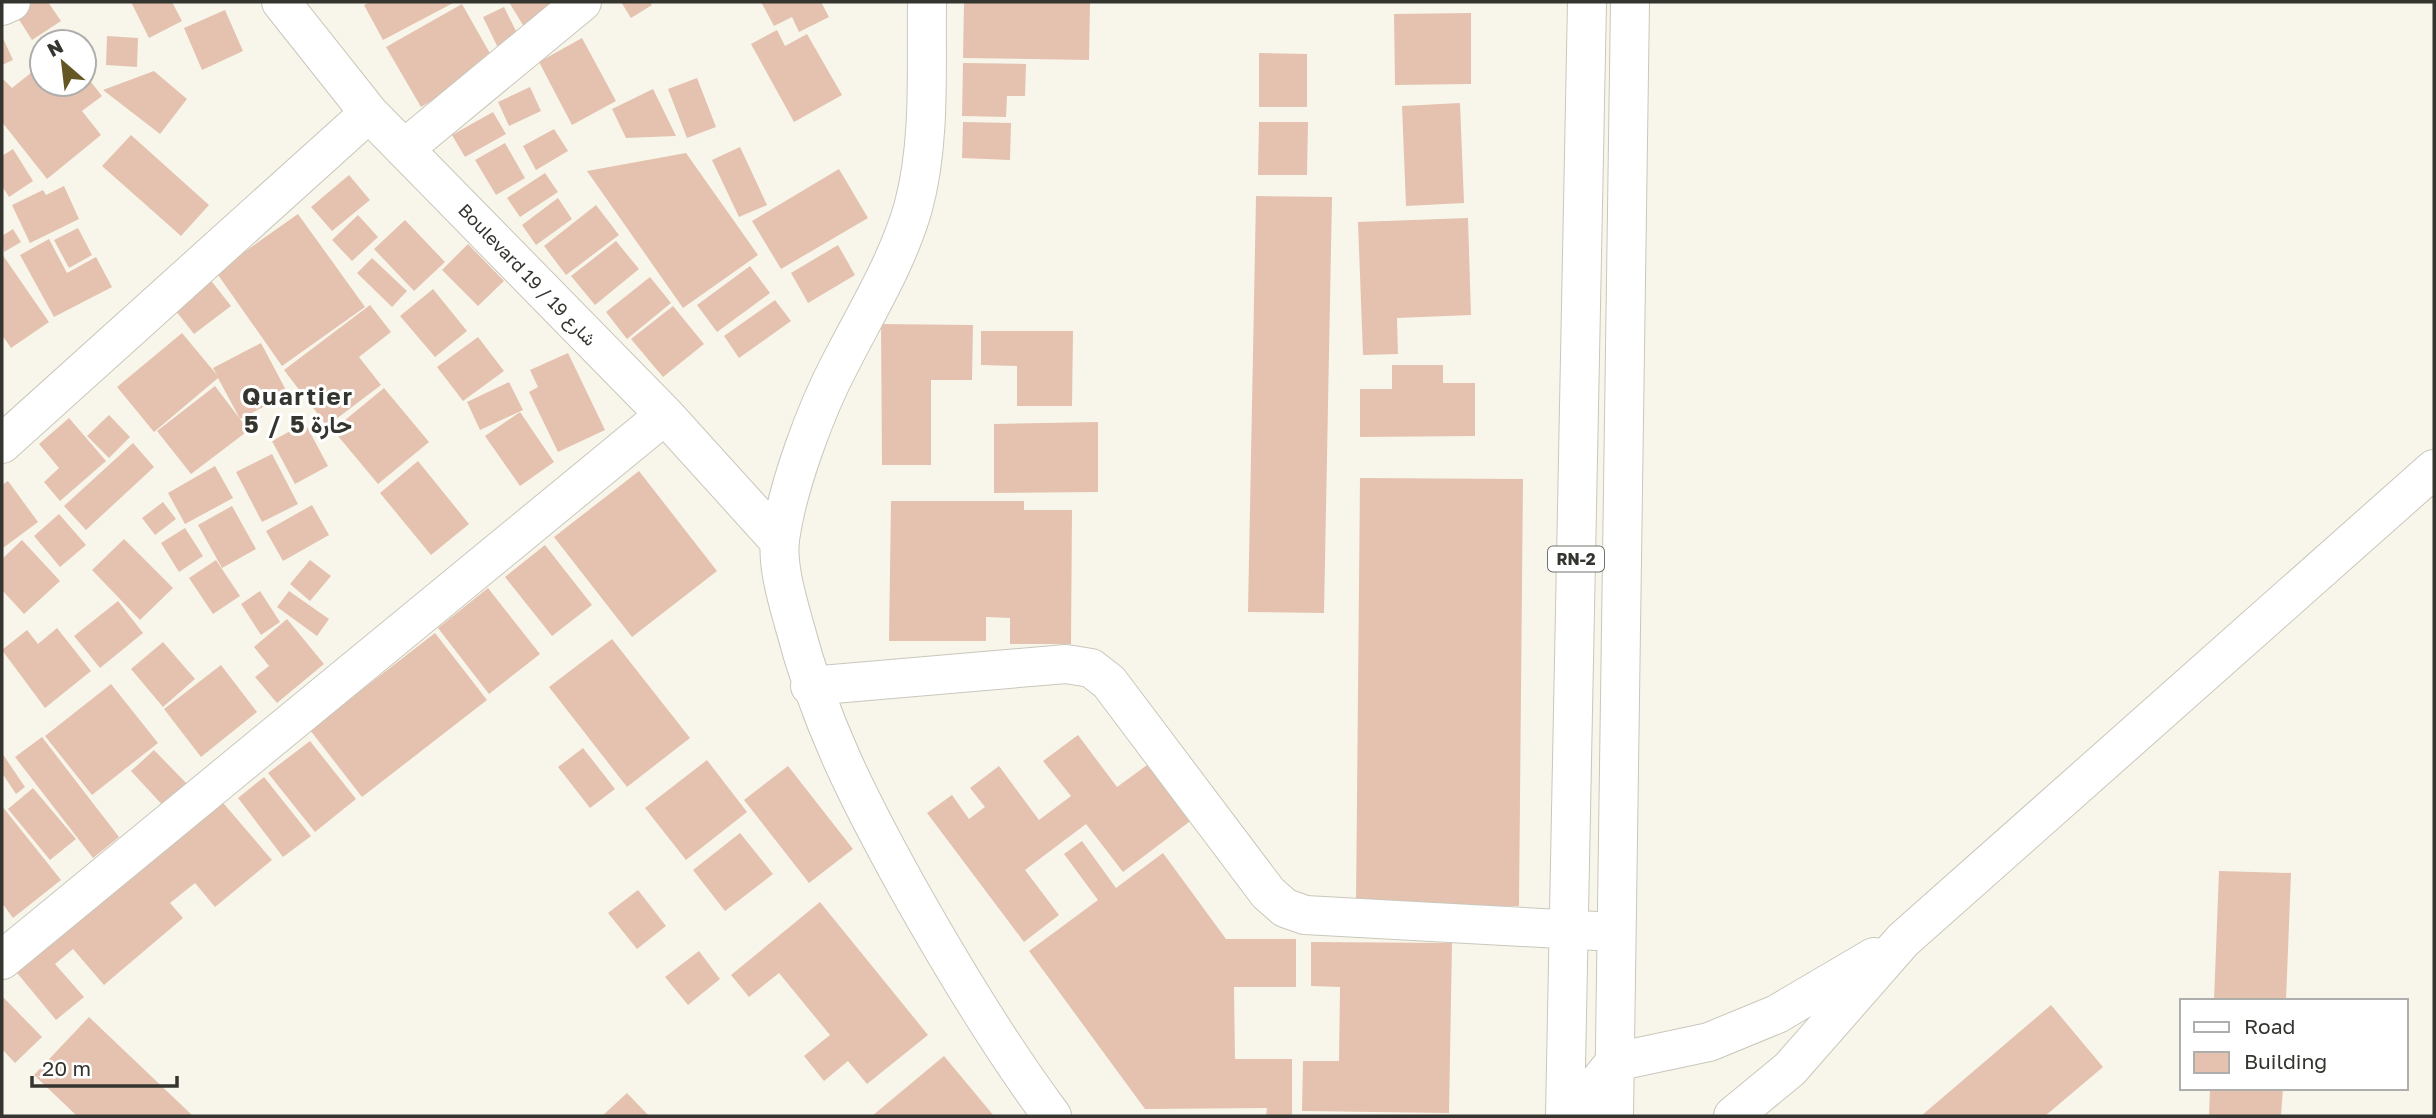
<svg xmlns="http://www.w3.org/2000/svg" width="2436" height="1118" font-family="'Golos Text',Vazirmatn,sans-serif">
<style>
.building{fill:#e4c2af}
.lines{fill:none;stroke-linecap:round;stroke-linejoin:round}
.street-casing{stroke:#c9c7bb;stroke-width:40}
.secondary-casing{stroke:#c9c7bb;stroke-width:40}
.primary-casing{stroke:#c9c7bb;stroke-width:40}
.street{stroke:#fff;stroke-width:38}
.secondary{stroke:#fff;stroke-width:38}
.primary{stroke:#fff;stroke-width:38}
.labels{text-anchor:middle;stroke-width:6;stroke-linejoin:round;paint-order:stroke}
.shield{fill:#fff;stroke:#72726e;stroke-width:2}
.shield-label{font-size:16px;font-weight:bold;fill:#353530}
.street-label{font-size:18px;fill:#353530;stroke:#fff}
.district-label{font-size:24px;font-weight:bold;letter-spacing:2px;fill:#353530;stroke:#fff}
</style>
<rect width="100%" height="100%" fill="#f8f6ea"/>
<path class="building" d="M 12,2 L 48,2 L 61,21 L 32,40 L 9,4 Z
M 131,2 L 172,2 L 182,21 L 149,38 Z
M 370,2 L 455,2 L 383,40 L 364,5 Z
M 509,2 L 568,2 L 524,27 Z
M 621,2 L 650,2 L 652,5 L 631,18 Z
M 761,2 L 821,2 L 829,17 L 799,32 L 792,17 L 774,26 Z
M 964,2 L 1090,2 L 1089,60 L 963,58 Z
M 462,4 L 496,64 L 421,107 L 386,47 Z
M 504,7 L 521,41 L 500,52 L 483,17 Z
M 225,10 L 243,51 L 202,70 L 184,28 Z
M 1471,13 L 1471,84 L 1395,85 L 1394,14 Z
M 777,30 L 785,46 L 807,34 L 842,95 L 794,122 L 751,44 Z
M 2,36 L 13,60 L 2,65 Z
M 107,36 L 138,38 L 137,67 L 106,65 Z
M 582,38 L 616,101 L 572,125 L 539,62 Z
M 1259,53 L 1307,54 L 1307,107 L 1259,107 Z
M 963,63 L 1026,64 L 1025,96 L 1007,96 L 1006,117 L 962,116 Z
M 42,64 L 42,84 L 84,84 L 84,73 L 102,96 L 82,111 L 101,135 L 47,179 L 2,122 L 2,78 L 12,88 Z
M 154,71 L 187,99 L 160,134 L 103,90 Z
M 697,78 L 716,127 L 687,138 L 668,89 Z
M 530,87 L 541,111 L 509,126 L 498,102 Z
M 653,89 L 676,136 L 626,138 L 612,109 Z
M 1460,103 L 1464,203 L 1406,206 L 1402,106 Z
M 493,112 L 506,134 L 465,157 L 452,135 Z
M 963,122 L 1011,123 L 1010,160 L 962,158 Z
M 1259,122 L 1308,122 L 1307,175 L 1258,175 Z
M 554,129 L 568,151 L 536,170 L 523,146 Z
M 131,135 L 209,205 L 181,236 L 102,166 Z
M 505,143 L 525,178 L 496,195 L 475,160 Z
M 740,147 L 767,205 L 739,217 L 712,160 Z
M 13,149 L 33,181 L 9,197 L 2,186 L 2,156 Z
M 686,153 L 758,255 L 683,308 L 587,171 Z
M 839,169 L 868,218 L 781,269 L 752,221 Z
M 545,173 L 558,192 L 520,217 L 507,198 Z
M 349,175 L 370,200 L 332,231 L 311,207 Z
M 64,186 L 79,219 L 30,243 L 12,205 L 43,190 L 46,195 Z
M 1256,196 L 1332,197 L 1324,613 L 1248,612 Z
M 558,198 L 572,219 L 536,245 L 522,225 Z
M 596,205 L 619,235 L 566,275 L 544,246 Z
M 298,214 L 365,307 L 282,366 L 216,272 Z
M 358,215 L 378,237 L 352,261 L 332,240 Z
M 1468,218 L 1471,315 L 1397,318 L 1398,354 L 1363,355 L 1358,222 Z
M 405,220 L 445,262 L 414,291 L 374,249 Z
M 78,228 L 92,255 L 69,268 L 54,240 Z
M 13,229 L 21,242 L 4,252 L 2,236 Z
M 49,239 L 67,273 L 96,257 L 112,287 L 54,317 L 20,255 Z
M 616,241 L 639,269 L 595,305 L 571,276 Z
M 468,244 L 504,281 L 478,306 L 442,270 Z
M 838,245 L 855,275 L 808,303 L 791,273 Z
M 2,254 L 49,322 L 11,348 L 2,335 Z
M 372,258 L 407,291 L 392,307 L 357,273 Z
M 750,266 L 770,293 L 717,332 L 697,305 Z
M 650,277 L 671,303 L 627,339 L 606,312 Z
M 209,278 L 231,306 L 194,334 L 172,306 Z
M 433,289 L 467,331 L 435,357 L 400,316 Z
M 775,300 L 791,321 L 739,358 L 724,336 Z
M 370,305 L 391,332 L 359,357 L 381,385 L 327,426 L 284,370 Z
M 673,306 L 704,344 L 663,377 L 631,339 Z
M 881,324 L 973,325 L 972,380 L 931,380 L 931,465 L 882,465 Z
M 981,331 L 1073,331 L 1072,406 L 1017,406 L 1017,366 L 981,365 Z
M 182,333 L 217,375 L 213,368 L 261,343 L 288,394 L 240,419 L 249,430 L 191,474 L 157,431 L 215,386 L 240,419 L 218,378 L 154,432 L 117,387 Z
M 478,337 L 504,371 L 463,401 L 437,367 Z
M 568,353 L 605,430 L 558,452 L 529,392 L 538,387 L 530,370 Z
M 1392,365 L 1443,365 L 1443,383 L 1475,383 L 1475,436 L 1360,437 L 1360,389 L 1392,389 Z
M 509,382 L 523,410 L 480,430 L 467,402 Z
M 384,388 L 429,442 L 378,484 L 333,430 Z
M 520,412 L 554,462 L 520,486 L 485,436 Z
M 109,415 L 130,437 L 109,458 L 87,436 Z
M 69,418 L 106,461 L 60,501 L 44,482 L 59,468 L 39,444 Z
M 1098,422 L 1098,492 L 994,493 L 994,424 Z
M 305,423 L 328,466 L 295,484 L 272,441 Z
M 133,443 L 154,467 L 86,530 L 64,506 Z
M 272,454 L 298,504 L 262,522 L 236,472 Z
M 418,461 L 469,524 L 431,555 L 380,493 Z
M 215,466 L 233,498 L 185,524 L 168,493 Z
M 639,471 L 717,571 L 632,637 L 554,537 Z
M 1360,478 L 1523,479 L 1519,906 L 1356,905 Z
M 8,481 L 38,522 L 3,548 L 2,485 Z
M 891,501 L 1024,501 L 1024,510 L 1072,510 L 1071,644 L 1010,644 L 1010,618 L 986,617 L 986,641 L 889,641 Z
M 163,502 L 176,519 L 155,535 L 142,518 Z
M 312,505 L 329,535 L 283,561 L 266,531 Z
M 232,506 L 256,549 L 222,568 L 198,525 Z
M 59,514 L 86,545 L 60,567 L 34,536 Z
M 185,528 L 203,556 L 179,572 L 161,543 Z
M 124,539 L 173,588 L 140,620 L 92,570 Z
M 22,540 L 60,581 L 24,614 L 2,590 L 2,559 Z
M 545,545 L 592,605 L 552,636 L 505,577 Z
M 216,560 L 240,596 L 213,614 L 189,578 Z
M 310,560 L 331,576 L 310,601 L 290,584 Z
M 488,588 L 540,654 L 489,694 L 438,628 Z
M 260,591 L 280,622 L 261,635 L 241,604 Z
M 289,591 L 329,619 L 317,636 L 277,607 Z
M 118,601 L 143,633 L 100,668 L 74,636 Z
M 287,619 L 324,664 L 277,703 L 255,677 L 269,666 L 254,647 Z
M 57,628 L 91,671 L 45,708 L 2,650 L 27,630 L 38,644 Z
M 435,633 L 487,700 L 362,797 L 310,730 Z
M 612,639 L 690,738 L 627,787 L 549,687 Z
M 163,642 L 195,679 L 163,707 L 131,669 Z
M 221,665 L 257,712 L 201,757 L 164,709 Z
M 111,684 L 158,743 L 92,795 L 45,736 Z
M 1078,735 L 1117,787 L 1154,760 L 1197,816 L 1123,872 L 1086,824 L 1025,870 L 1059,915 L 1024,942 L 927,813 L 952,795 L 969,819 L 985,807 L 970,788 L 999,766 L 1039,820 L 1071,796 L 1043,761 Z
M 42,737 L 119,837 L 93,858 L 15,757 Z
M 310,741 L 356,799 L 315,832 L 268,773 Z
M 583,748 L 615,789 L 590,808 L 558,767 Z
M 154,750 L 190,787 L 167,810 L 131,771 Z
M 2,753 L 25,787 L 16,794 L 2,773 Z
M 707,760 L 747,812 L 686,860 L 645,808 Z
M 788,766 L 853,849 L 809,883 L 744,800 Z
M 264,777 L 311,836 L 283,857 L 238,798 Z
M 33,788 L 76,839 L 50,860 L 8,809 Z
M 212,790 L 272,860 L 215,907 L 195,883 L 170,903 L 183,918 L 104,985 L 73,949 L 55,964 L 84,997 L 56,1020 L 8,962 Z
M 2,806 L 61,880 L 13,918 L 2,903 Z
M 740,833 L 773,874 L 725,911 L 693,870 Z
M 1082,841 L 1116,888 L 1163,853 L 1226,939 L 1296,939 L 1296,987 L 1234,987 L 1235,1059 L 1292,1059 L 1292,1116 L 1266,1116 L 1267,1108 L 1145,1109 L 1029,951 L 1098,900 L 1064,854 Z
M 2219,871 L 2291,873 L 2286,1001 L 2214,1001 Z
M 638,890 L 666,926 L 637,949 L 608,913 Z
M 820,902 L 928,1035 L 867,1084 L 848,1061 L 824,1081 L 804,1056 L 830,1035 L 779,973 L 749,997 L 731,975 Z
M 1311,942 L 1452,943 L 1449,1113 L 1302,1111 L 1303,1061 L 1339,1061 L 1340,987 L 1311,986 Z
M 699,951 L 720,979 L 688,1005 L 665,977 Z
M 2,996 L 42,1037 L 15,1063 L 2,1049 Z
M 2051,1005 L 2103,1067 L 2045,1116 L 1921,1116 Z
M 89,1017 L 193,1116 L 77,1116 L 34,1075 Z
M 944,1056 L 994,1116 L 872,1116 Z
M 2210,1088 L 2283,1088 L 2281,1116 L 2209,1116 Z
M 627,1093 L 649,1116 L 602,1116 Z"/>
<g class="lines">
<g class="street-casing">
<path id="street" d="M 281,2 L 369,113 L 665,415 L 780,542
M 927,2 C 926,69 931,142 913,208 C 897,263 867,311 841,362 C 816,409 787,487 780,540 C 777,565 787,599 794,624 C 820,724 859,800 909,890 C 953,968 999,1045 1052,1116
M 2,6 L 11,2
M 404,149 L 582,2
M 2,444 L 369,113
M 810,686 L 1066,664 L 1091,668 L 1109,682 L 1268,893 L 1285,908 L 1305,915 L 1615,932
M 2,960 L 665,415"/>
</g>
<g class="secondary-casing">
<path id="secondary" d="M 1571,1116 L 1615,1062 L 1709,1042 L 1777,1014 L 1874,957
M 1733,1116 L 1790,1069 L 1903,940 L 2434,469"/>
</g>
<g class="primary-casing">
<path id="primary" d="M 1565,1116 L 1587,2
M 1614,1116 L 1630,2"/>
</g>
<use href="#street" class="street"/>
<use href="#secondary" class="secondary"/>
<use href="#primary" class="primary"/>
</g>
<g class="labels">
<rect class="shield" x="1548" y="546.5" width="56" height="25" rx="5"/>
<g class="shield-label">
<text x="1576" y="565">RN-2</text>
</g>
<g class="street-label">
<text transform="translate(527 275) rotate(46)" y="6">Boulevard 19 / شارع 19</text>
</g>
<g class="district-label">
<text x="298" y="405">Quartier<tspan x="298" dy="28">5 / حارة 5</tspan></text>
</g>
</g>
<rect width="2436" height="1118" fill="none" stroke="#353530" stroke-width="7"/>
<rect x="2180" y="999" width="228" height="91" fill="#ffffff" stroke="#aeaeac" stroke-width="2"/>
<rect x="2194" y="1022" width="35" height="10" fill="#ffffff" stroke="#aeaeac" stroke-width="2"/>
<text x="2244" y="1034" font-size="21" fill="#353530">Road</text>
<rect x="2194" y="1052" width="35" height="21" fill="#e4c2af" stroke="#aeaeac" stroke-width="2"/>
<text x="2244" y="1069" font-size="21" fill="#353530">Building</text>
<g transform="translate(63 63) rotate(332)"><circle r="33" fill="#ffffff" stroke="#aeaeac" stroke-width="2"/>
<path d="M0-5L12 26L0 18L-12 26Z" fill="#645723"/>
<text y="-10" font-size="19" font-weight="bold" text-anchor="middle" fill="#353530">N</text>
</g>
<path d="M32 1076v10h145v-10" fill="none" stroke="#353530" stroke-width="3.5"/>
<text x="42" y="1076" font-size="21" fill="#353530" stroke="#ffffff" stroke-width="5" paint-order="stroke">20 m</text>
</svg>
